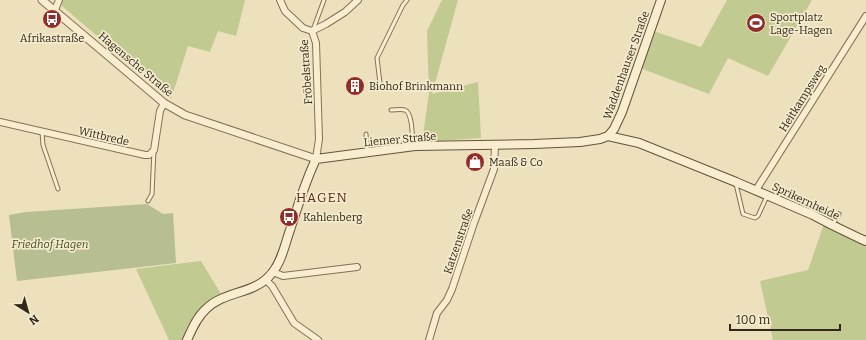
<svg xmlns="http://www.w3.org/2000/svg" width="866" height="340" font-family="Bitter,serif">
<style>
.green{fill:#c0ca91}
.cemetery{fill:#b7be91}
.lines{fill:none;stroke-linecap:round;stroke-linejoin:round}
.service-casing{stroke:#847156;stroke-width:5}
.minor-casing{stroke:#847156;stroke-width:8}
.tertiary-casing{stroke:#847156;stroke-width:9}
.secondary-casing{stroke:#65523a;stroke-width:10}
.service{stroke:#f8eecf;stroke-width:3}
.minor{stroke:#f8eecf;stroke-width:6}
.tertiary{stroke:#f8eecf;stroke-width:7}
.secondary{stroke:#f8eecf;stroke-width:8}
.labels{text-anchor:middle;stroke-width:3.5;stroke-linejoin:round;paint-order:stroke}
.poi-label{font-size:11px;fill:#33281b;stroke:#f4eacc;text-anchor:start}
.street-label{font-size:11px;fill:#33281b;stroke:#f4eacc}
.park-label{font-size:11px;font-style:italic;fill:#424f22;stroke:#f4eacc}
.quarter-label{font-size:13px;letter-spacing:1px;fill:#5f2d1b;stroke:#f4eacc}
</style>
<rect width="100%" height="100%" fill="#ece0bd"/>
<path class="green" d="M 62,0 L 245,0 L 236,36 L 218,31 L 210,52 L 188,46 L 171,99 L 62,6 Z
M 442,0 L 458,0 L 432,94 L 478,82 L 481,138 L 422,142 L 429,93 L 427,31 Z
M 727,0 L 812,0 L 768,76 L 728,58 L 709,94 L 640,68 L 653,31 L 701,47 Z
M 824,224 L 859,243 L 866,245 L 866,340 L 773,340 L 760,281 L 808,270 Z
M 201,261 L 221,294 L 204,308 L 184,340 L 169,340 L 136,269 Z"/>
<path class="cemetery" d="M 147,204 L 163,214 L 173,213 L 176,263 L 17,281 L 9,215 L 26,212 Z"/>
<g class="lines">
<g class="service-casing">
<path id="service" d="M 313,30 L 324,0
M 380,83 L 377,58 L 403,5 L 407,0
M 391,110 C 395,110 401,109 405,110 C 413,113 412,137 413,145
M 42,132 L 43,145 L 58,189
M 366,134 L 367,152
M 736,184 L 743,214 L 755,218 L 758,216 L 767,196
M 148,201 L 152,194 L 154,150
M 833,224 L 839,214"/>
</g>
<g class="minor-casing">
<path id="minor" d="M 280,0 L 285,11 L 303,28 L 312,31 L 316,43 L 319,139 L 316,159
M 55,10 L 59,0
M 312,31 L 326,24 L 345,12 L 358,0
M 0,122 L 145,155 L 149,155 L 154,150 L 160,111 L 164,103
M 756,190 L 866,16
M 273,272 L 283,276 L 357,267
M 266,280 L 272,286 L 294,323 L 318,340
M 429,340 L 437,313 L 447,300 L 452,289 L 474,223 L 494,169 L 495,145"/>
</g>
<g class="tertiary-casing">
<path id="tertiary" d="M 42,0 L 164,103 L 185,115 L 316,159"/>
</g>
<g class="secondary-casing">
<path id="secondary" d="M 608,136 L 639,143 L 736,182 L 813,215 L 832,225 L 861,239 L 866,241
M 187,340 C 192,329 197,317 206,309 C 225,290 255,295 272,273 C 282,261 285,244 290,230 C 298,206 305,182 316,159 L 415,146 L 534,144 L 580,142 L 600,139 L 608,136 L 614,129 L 622,112 L 661,0"/>
</g>
<use href="#service" class="service"/>
<use href="#minor" class="minor"/>
<use href="#tertiary" class="tertiary"/>
<use href="#secondary" class="secondary"/>
</g>
<defs>
<g id="bus-disc" transform="scale(1)"><circle r="9.5" fill="#912c28" stroke="#f4eacc"/><path d="M-5-6H5V4H4V6H2V4H-2V6H-4V4H-5ZM-3.5-4V0h7V-4ZM-3.5 1.2v1.5H-2V1.2ZM2 1.2v1.5H3.5V1.2Z" fill="#fff"/></g>
<g id="stadium-disc" transform="scale(1)"><circle r="9.5" fill="#912c28" stroke="#f4eacc"/><path d="M0-5a6.5 5 0 1 0 0 10a6.5 5 0 1 0 0-10ZM-3.5-1.8h7v3.6h-7Z" fill="#fff"/></g>
<g id="building-disc" transform="scale(1)"><circle r="9.5" fill="#912c28" stroke="#f4eacc"/><path d="M-4-6H4V6H1V3H-1V6H-4ZM-2.5-4.3h1.7v1.8h-1.7ZM.8-4.3h1.7v1.8H.8ZM-2.5-1h1.7V.8h-1.7ZM.8-1h1.7V.8H.8Z" fill="#fff"/></g>
<g id="shop-disc" transform="scale(1)"><circle r="9.5" fill="#912c28" stroke="#f4eacc"/><path d="M-5-2.5h2.3a2.7 3.5 0 0 1 5.4 0H5L5.5 6h-11ZM-1.5-2.5h3a1.5 2.3 0 0 0-3 0Z" fill="#fff"/></g>
</defs>
<g fill-rule="evenodd">
<use href="#bus-disc" x="52" y="19"/>
<use href="#stadium-disc" x="756" y="23"/>
<use href="#building-disc" x="355" y="86"/>
<use href="#shop-disc" x="475" y="162"/>
<use href="#bus-disc" x="289" y="217"/>
</g>
<g class="labels">
<g class="poi-label">
<text x="770" y="21">Sportplatz<tspan x="770" dy="13">Lage-Hagen</tspan></text>
<text x="52" y="42" text-anchor="middle">Afrikastraße</text>
<text x="369" y="90">Biohof Brinkmann</text>
<text x="489" y="166">Maaß &amp; Co</text>
<text x="303" y="221">Kahlenberg</text>
</g>
<g class="street-label">
<text transform="translate(136 64) rotate(40)" y="4">Hagensche Straße</text>
<text transform="translate(626 65) rotate(-70)" y="4">Waddenhauser Straße</text>
<text transform="translate(306 72) rotate(-94)" y="4">Fröbelstraße</text>
<text transform="translate(802 98) rotate(-58)" y="4">Heitkampsweg</text>
<text transform="translate(104 136) rotate(13)" y="4">Wittbrede</text>
<text transform="translate(400 139) rotate(-5)" y="4">Liemer Straße</text>
<text transform="translate(806 201) rotate(25)" y="4">Sprikernheide</text>
<text transform="translate(458 241) rotate(-71)" y="4">Katzenstraße</text>
</g>
<g class="park-label">
<text x="50" y="248">Friedhof Hagen</text>
</g>
<g class="quarter-label">
<text x="322" y="202">HAGEN</text>
</g>
</g>
<g transform="translate(28 312) rotate(143)" stroke="#f4eacc" stroke-width="3" paint-order="stroke">
<path d="M0-3L7 15L0 10L-7 15Z" fill="#33281b"/>
<text y="-6" font-size="11" font-weight="bold" text-anchor="middle" fill="#33281b">N</text>
</g>
<path d="M730 324v6h110v-6" fill="none" stroke="#33281b" stroke-width="2"/>
<text x="736" y="324" font-size="12" fill="#33281b" stroke="#f4eacc" stroke-width="3" paint-order="stroke">100 m</text>
</svg>
